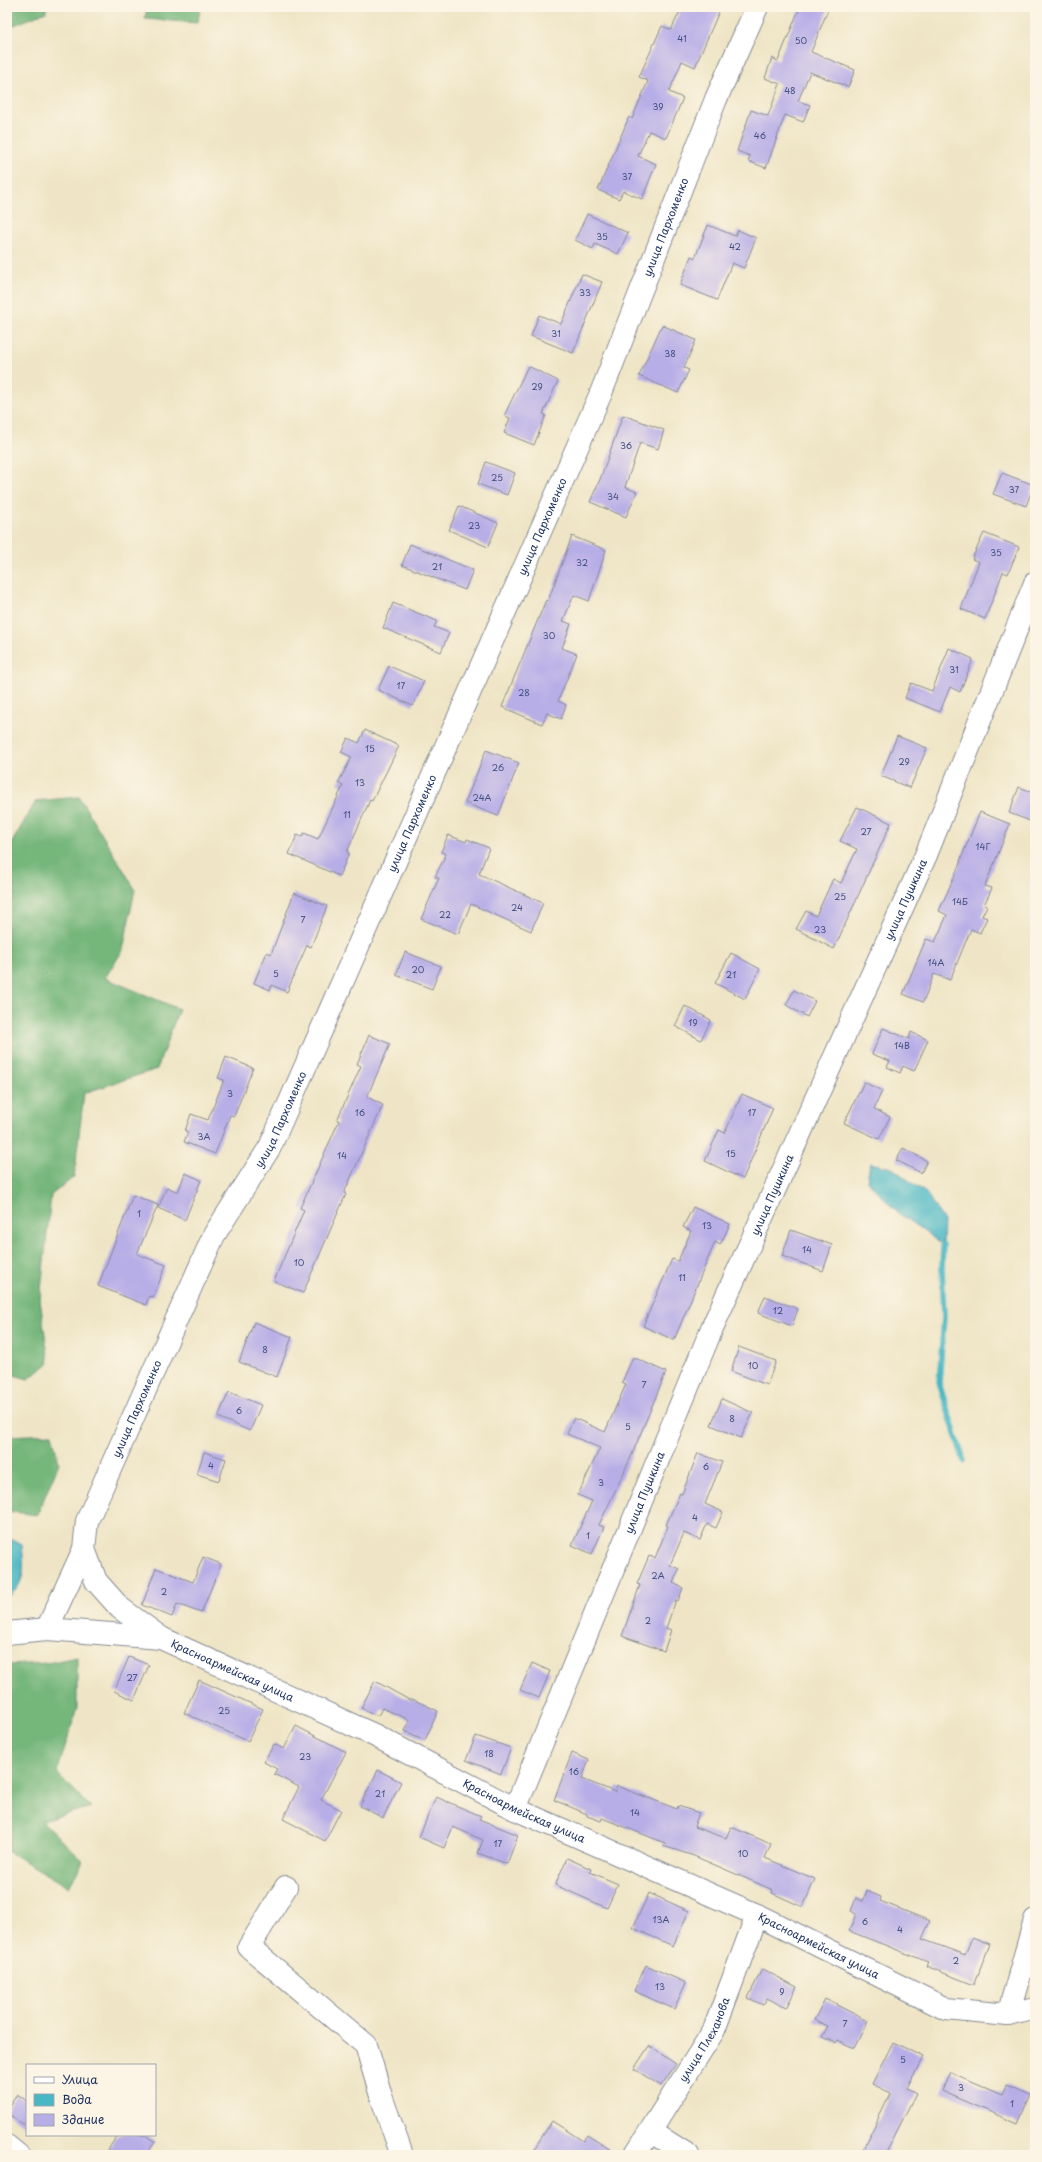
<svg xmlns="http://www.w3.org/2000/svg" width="1042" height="2162" font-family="'Playpen Sans',sans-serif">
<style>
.forest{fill:#74b67a;stroke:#48726c}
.water{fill:#49b7c4;stroke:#327391}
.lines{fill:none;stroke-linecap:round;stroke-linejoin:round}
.stream{stroke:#49b7c4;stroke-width:5.5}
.building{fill:#b8aee7}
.minor-casing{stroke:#858a92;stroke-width:24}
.minor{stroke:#fff;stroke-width:22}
.labels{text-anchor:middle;stroke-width:3;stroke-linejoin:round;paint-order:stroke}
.number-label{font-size:9px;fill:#424f80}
.street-label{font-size:11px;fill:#1b2f5e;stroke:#fcf5e5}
</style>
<rect width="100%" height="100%" fill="#fcf5e5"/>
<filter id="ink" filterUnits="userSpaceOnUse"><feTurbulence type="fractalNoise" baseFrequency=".025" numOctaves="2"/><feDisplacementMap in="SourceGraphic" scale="8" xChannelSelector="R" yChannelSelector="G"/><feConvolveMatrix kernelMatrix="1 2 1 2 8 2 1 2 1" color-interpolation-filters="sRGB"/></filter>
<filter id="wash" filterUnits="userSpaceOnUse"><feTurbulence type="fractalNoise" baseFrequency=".012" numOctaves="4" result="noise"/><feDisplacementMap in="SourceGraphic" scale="16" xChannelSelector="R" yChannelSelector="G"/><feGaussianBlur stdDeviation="0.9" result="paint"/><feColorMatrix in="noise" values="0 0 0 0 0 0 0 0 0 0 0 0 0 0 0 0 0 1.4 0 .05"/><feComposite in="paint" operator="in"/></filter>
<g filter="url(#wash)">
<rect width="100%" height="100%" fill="#efe5c6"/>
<path class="forest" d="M 7,7 L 46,7 L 46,12 L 7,28 Z
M 147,7 L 200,7 L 198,23 L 145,19 Z
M 79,797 L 135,889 L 123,950 L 105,978 L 179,1009 L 157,1069 L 84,1093 L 74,1177 L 51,1195 L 40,1300 L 49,1363 L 28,1379 L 7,1373 L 7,909 L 15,894 L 7,860 L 7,851 L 36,801 Z
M 52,1434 L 59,1463 L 37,1515 L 7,1511 L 7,1436 Z
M 77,1657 L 77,1708 L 57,1773 L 91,1807 L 42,1821 L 83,1861 L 69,1887 L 7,1851 L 7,1665 L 48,1663 Z"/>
<path class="water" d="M 870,1163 L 892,1168 L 926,1193 L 944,1221 L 943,1245 L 898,1213 L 867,1181 Z
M 7,1537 L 22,1545 C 24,1565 27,1585 7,1597 Z"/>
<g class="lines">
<path class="stream" d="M 943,1245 L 942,1268 L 944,1317 L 939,1383 L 964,1461"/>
</g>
<g id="blocks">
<path class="building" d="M 682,7 L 721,7 L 695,67 L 682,61 L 669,92 L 683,98 L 666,138 L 649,131 L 638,156 L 656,164 L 642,199 L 623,191 L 619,199 L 598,190 L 629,117 L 632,119 L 648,81 L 639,77 L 662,26 L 671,30 Z
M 800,7 L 829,7 L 811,52 L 855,70 L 848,87 L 810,72 L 798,101 L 810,105 L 803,122 L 785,115 L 766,168 L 748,161 L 750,156 L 737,151 L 751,110 L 768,116 L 780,84 L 765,78 L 772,58 L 778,61 Z
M 587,214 L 628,233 L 618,254 L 595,244 L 593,249 L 575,240 Z
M 708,225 L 735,236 L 738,230 L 756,238 L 744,268 L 732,263 L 717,300 L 680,285 L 691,256 L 695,258 Z
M 582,274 L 602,282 L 573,353 L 531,336 L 539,315 L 561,324 Z
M 662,325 L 696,340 L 684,368 L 689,370 L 678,393 L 639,376 Z
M 528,366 L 558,381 L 543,414 L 546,415 L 534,445 L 504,433 L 510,418 L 504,416 Z
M 623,415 L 664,430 L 658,449 L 640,443 L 625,487 L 637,492 L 626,517 L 590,502 L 601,477 Z
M 486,462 L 515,473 L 507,495 L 478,484 Z
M 1002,473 L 1034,485 L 1026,506 L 993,494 Z
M 459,506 L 498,523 L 488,547 L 449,530 Z
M 984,533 L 1019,547 L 1008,574 L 1003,572 L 985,619 L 961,609 L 979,562 L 972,559 Z
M 572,536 L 606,550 L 589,601 L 574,595 L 563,621 L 571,624 L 562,648 L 577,654 L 558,701 L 566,705 L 561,719 L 547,713 L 542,724 L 502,707 L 546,600 L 548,601 Z
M 410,544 L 473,570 L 465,590 L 402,565 Z
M 393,603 L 437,621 L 434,627 L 449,633 L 441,652 L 383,628 Z
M 949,648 L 973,659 L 960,692 L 950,687 L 940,712 L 905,698 L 911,683 L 932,691 Z
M 389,666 L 424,681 L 413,706 L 378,690 Z
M 365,730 L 399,746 L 372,801 L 370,800 L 347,852 L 349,853 L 339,876 L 289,854 L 297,835 L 302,837 L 304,833 L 318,839 L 343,786 L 338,783 L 352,757 L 341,752 L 348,738 L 359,743 Z
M 897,736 L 927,748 L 910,788 L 881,776 Z
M 486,750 L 519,763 L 498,816 L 465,803 Z
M 1019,787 L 1035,793 L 1035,807 L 1030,821 L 1009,813 Z
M 857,807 L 891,823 L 834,949 L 796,929 L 806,911 L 816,916 L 833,879 L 841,883 L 857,849 L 840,841 Z
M 980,812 L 1010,824 L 985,886 L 992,888 L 984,905 L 987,906 L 982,916 L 987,918 L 980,933 L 971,929 L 950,980 L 934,974 L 923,1002 L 903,994 L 926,939 L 935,942 L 947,915 L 939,911 L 961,861 L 960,861 Z
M 448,835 L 466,842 L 467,839 L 489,848 L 479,874 L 543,903 L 531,931 L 471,904 L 458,934 L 421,919 L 439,878 L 435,877 L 446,854 L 441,852 Z
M 294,893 L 327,906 L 311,947 L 307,945 L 287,992 L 272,985 L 270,990 L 254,983 L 267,952 L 271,954 Z
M 405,952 L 441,966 L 432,989 L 396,975 Z
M 731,953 L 760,969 L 745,999 L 715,983 Z
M 794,990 L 815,1001 L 807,1017 L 786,1005 Z
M 685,1006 L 711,1020 L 701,1040 L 675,1026 Z
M 883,1028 L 909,1039 L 911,1032 L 928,1040 L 914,1071 L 903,1066 L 900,1073 L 887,1067 L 890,1061 L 872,1054 Z
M 369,1035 L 390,1044 L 367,1097 L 383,1105 L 344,1193 L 346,1194 L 303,1293 L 274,1281 L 304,1210 L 300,1208 L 339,1121 L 337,1120 L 361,1066 L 357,1064 Z
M 226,1057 L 253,1068 L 234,1116 L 230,1115 L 215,1154 L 184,1142 L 188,1132 L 185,1131 L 191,1114 L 208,1120 L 224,1080 L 218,1078 Z
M 864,1082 L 882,1091 L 874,1109 L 890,1117 L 879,1139 L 844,1123 Z
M 742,1094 L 773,1108 L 743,1179 L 705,1161 L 719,1130 L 725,1133 Z
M 903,1148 L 927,1161 L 921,1173 L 896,1160 Z
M 185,1173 L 201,1180 L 185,1220 L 158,1208 L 167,1187 L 178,1192 Z
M 133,1195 L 158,1205 L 137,1254 L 166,1265 L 153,1297 L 149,1296 L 146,1305 L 98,1286 Z
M 693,1207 L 730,1224 L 720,1245 L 715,1242 L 674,1340 L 643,1326 L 672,1259 L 678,1261 L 691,1231 L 683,1227 Z
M 791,1230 L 832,1245 L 823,1271 L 782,1256 Z
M 765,1296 L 798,1309 L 792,1326 L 758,1313 Z
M 254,1322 L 292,1337 L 277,1377 L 239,1362 Z
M 739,1347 L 776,1361 L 767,1385 L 731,1371 Z
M 633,1357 L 666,1372 L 631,1457 L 599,1525 L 604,1527 L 592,1554 L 572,1545 L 592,1501 L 578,1495 L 600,1448 L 567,1434 L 574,1418 L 605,1432 L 626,1384 L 622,1382 Z
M 229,1392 L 261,1405 L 250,1431 L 218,1417 Z
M 722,1399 L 753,1413 L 741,1438 L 711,1425 Z
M 204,1452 L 226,1459 L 219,1481 L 197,1474 Z
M 698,1453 L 722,1462 L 705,1504 L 723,1512 L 716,1528 L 707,1524 L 700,1540 L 684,1533 L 670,1565 L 679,1569 L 673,1583 L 683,1588 L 678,1601 L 676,1600 L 666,1628 L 671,1630 L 664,1651 L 622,1636 L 640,1585 L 637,1584 L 649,1556 L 655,1558 L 668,1526 L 666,1525 L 680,1493 L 682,1494 Z
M 203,1557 L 221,1564 L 201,1613 L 177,1604 L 172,1617 L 142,1605 L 156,1568 L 193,1582 Z
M 129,1657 L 149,1665 L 134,1700 L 114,1691 Z
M 532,1663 L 550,1671 L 539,1698 L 520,1690 Z
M 199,1680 L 263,1709 L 248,1741 L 184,1713 Z
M 375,1681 L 411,1701 L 412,1699 L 438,1711 L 425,1740 L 405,1731 L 410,1720 L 382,1708 L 378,1716 L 361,1708 Z
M 296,1726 L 346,1752 L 321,1800 L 341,1810 L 325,1841 L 283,1819 L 299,1787 L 274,1774 L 277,1769 L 264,1762 L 274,1744 L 284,1749 Z
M 476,1736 L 511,1748 L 501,1774 L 466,1760 Z
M 572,1753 L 589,1760 L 582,1779 L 615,1792 L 617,1786 L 677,1809 L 678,1806 L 699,1813 L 694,1827 L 726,1838 L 731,1827 L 771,1844 L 765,1858 L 815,1879 L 803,1907 L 772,1893 L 773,1890 L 694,1856 L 663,1846 L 665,1843 L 602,1818 L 601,1821 L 587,1816 L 587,1814 L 554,1800 Z
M 378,1770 L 401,1782 L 383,1818 L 360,1806 Z
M 436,1797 L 481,1816 L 479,1819 L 518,1835 L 507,1864 L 478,1853 L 483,1840 L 453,1827 L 444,1848 L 419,1837 Z
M 567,1858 L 591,1869 L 590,1872 L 618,1884 L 607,1908 L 555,1885 Z
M 867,1891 L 881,1897 L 880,1901 L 930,1921 L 922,1939 L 965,1955 L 972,1937 L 990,1944 L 974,1985 L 926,1966 L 928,1962 L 849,1931 L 856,1914 L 851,1911 L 856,1898 L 863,1901 Z
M 649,1893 L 689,1911 L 673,1946 L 633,1928 Z
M 646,1965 L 686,1983 L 674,2009 L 634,1991 Z
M 762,1969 L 797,1987 L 786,2008 L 767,1998 L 763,2005 L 748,1998 Z
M 825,1999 L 868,2021 L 854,2048 L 837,2040 L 835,2043 L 822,2037 L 828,2026 L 814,2020 Z
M 893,2042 L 923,2057 L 907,2088 L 916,2093 L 885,2155 L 860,2155 L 891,2093 L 872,2084 Z
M 649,2046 L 676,2064 L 661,2086 L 634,2069 Z
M 950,2072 L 1002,2094 L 1006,2085 L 1030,2095 L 1018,2124 L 942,2091 Z
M 17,2094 L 27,2101 L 27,2127 L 7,2113 L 7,2110 Z
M 552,2121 L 583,2141 L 587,2135 L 619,2155 L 544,2155 L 534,2149 Z
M 118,2135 L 145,2135 L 155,2142 L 146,2155 L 104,2155 Z"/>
</g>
</g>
<g filter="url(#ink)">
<use href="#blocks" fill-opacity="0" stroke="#858a92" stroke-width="1"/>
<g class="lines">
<g class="minor-casing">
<g id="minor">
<path d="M 84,1549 L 96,1581 L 120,1608 L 161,1638"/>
<path id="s1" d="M 47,1629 L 84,1549 L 87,1521 L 214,1235 L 270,1147 L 601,393 L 716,99 L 757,7"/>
<path id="s2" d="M 7,1633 L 47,1629 L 161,1638 L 374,1735 L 515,1809 L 757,1915 L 946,2009 L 1008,2015 L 1035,2008"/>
<path id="s3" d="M 515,1809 L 712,1328 L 926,855 L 1035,583"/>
<path d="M 286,1887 L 249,1947 L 366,2045 L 381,2096 L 402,2155"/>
<path d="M 1008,2015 L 1035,1920"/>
<path d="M 650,2131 L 688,2155"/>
<path d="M 7,2146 L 18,2155"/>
<path id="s4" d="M 635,2155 L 714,2030 L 757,1915"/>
</g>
</g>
<use href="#minor" class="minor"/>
</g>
</g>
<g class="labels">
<g class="number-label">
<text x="682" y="42">41</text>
<text x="801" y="44">50</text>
<text x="790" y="94">48</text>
<text x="658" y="110">39</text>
<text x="760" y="139">46</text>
<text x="627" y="180">37</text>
<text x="602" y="240">35</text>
<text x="735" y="250">42</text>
<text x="585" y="296">33</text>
<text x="556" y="337">31</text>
<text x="670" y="357">38</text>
<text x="537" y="390">29</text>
<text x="626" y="449">36</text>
<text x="497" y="481">25</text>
<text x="1014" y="493">37</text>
<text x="613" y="500">34</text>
<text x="474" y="529">23</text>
<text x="996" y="556">35</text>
<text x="582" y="566">32</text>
<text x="437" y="570">21</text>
<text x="549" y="639">30</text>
<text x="954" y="673">31</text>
<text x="401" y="689">17</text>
<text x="524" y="696">28</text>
<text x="370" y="752">15</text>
<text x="904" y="765">29</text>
<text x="498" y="771">26</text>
<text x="360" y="786">13</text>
<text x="482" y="801">24А</text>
<text x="347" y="818">11</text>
<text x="866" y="835">27</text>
<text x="983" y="850">14Г</text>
<text x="840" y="900">25</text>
<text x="960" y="905">14Б</text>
<text x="517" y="911">24</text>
<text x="445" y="918">22</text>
<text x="303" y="923">7</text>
<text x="820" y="933">23</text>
<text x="936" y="966">14А</text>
<text x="418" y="973">20</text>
<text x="276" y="977">5</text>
<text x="731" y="978">21</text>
<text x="693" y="1026">19</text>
<text x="902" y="1049">14В</text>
<text x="230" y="1097">3</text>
<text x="360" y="1116">16</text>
<text x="752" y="1116">17</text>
<text x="204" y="1140">3А</text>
<text x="731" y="1157">15</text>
<text x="342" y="1159">14</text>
<text x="139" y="1217">1</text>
<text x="707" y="1229">13</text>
<text x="807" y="1253">14</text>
<text x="299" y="1266">10</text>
<text x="682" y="1281">11</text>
<text x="778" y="1314">12</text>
<text x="265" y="1353">8</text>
<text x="753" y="1369">10</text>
<text x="644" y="1388">7</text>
<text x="239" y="1414">6</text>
<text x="732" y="1422">8</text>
<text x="628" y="1430">5</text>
<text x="211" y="1469">4</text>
<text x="706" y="1470">6</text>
<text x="601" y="1486">3</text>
<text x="695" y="1521">4</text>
<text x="588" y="1539">1</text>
<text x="658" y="1579">2А</text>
<text x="164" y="1595">2</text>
<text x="648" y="1624">2</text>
<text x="132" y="1681">27</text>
<text x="224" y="1714">25</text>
<text x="489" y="1757">18</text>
<text x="305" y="1760">23</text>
<text x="574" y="1775">16</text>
<text x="380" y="1797">21</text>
<text x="635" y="1816">14</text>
<text x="498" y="1847">17</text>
<text x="743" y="1857">10</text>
<text x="661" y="1923">13А</text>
<text x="865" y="1925">6</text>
<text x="900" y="1933">4</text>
<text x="956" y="1964">2</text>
<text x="660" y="1990">13</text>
<text x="782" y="1995">9</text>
<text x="845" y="2027">7</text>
<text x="903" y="2063">5</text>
<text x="961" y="2091">3</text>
<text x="1012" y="2107">1</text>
</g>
<g class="street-label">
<text dy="4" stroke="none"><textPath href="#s1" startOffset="1535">улица Пархоменко</textPath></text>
<text dy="4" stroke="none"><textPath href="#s1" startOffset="1211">улица Пархоменко</textPath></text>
<text dy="4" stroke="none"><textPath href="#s1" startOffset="887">улица Пархоменко</textPath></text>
<text dy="4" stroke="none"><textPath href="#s3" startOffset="990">улица Пушкина</textPath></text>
<text dy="4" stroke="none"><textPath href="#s1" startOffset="563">улица Пархоменко</textPath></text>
<text dy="4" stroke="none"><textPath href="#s3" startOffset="666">улица Пушкина</textPath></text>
<text dy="4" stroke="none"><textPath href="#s1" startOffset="239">улица Пархоменко</textPath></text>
<text dy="4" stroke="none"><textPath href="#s3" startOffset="342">улица Пушкина</textPath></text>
<text dy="4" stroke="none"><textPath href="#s2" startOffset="233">Красноармейская улица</textPath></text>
<text dy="4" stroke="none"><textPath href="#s2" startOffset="557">Красноармейская улица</textPath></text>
<text dy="4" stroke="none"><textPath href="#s2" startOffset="881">Красноармейская улица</textPath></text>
<text dy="4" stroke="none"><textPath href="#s4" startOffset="135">улица Плеханова</textPath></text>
</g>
</g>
<rect width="1042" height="2162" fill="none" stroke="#fcf5e5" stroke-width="24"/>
<rect x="26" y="2064" width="130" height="72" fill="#fcf5e5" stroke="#a2a6af"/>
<rect x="34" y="2077" width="20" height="6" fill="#ffffff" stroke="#a2a6af"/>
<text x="62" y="2084" font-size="12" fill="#1b2f5e">Улица</text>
<rect x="34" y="2094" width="20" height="12" fill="#49b7c4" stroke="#a2a6af"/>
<text x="62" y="2104" font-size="12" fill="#1b2f5e">Вода</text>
<rect x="34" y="2114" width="20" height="12" fill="#b8aee7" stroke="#a2a6af"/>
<text x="62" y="2124" font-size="12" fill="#1b2f5e">Здание</text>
</svg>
